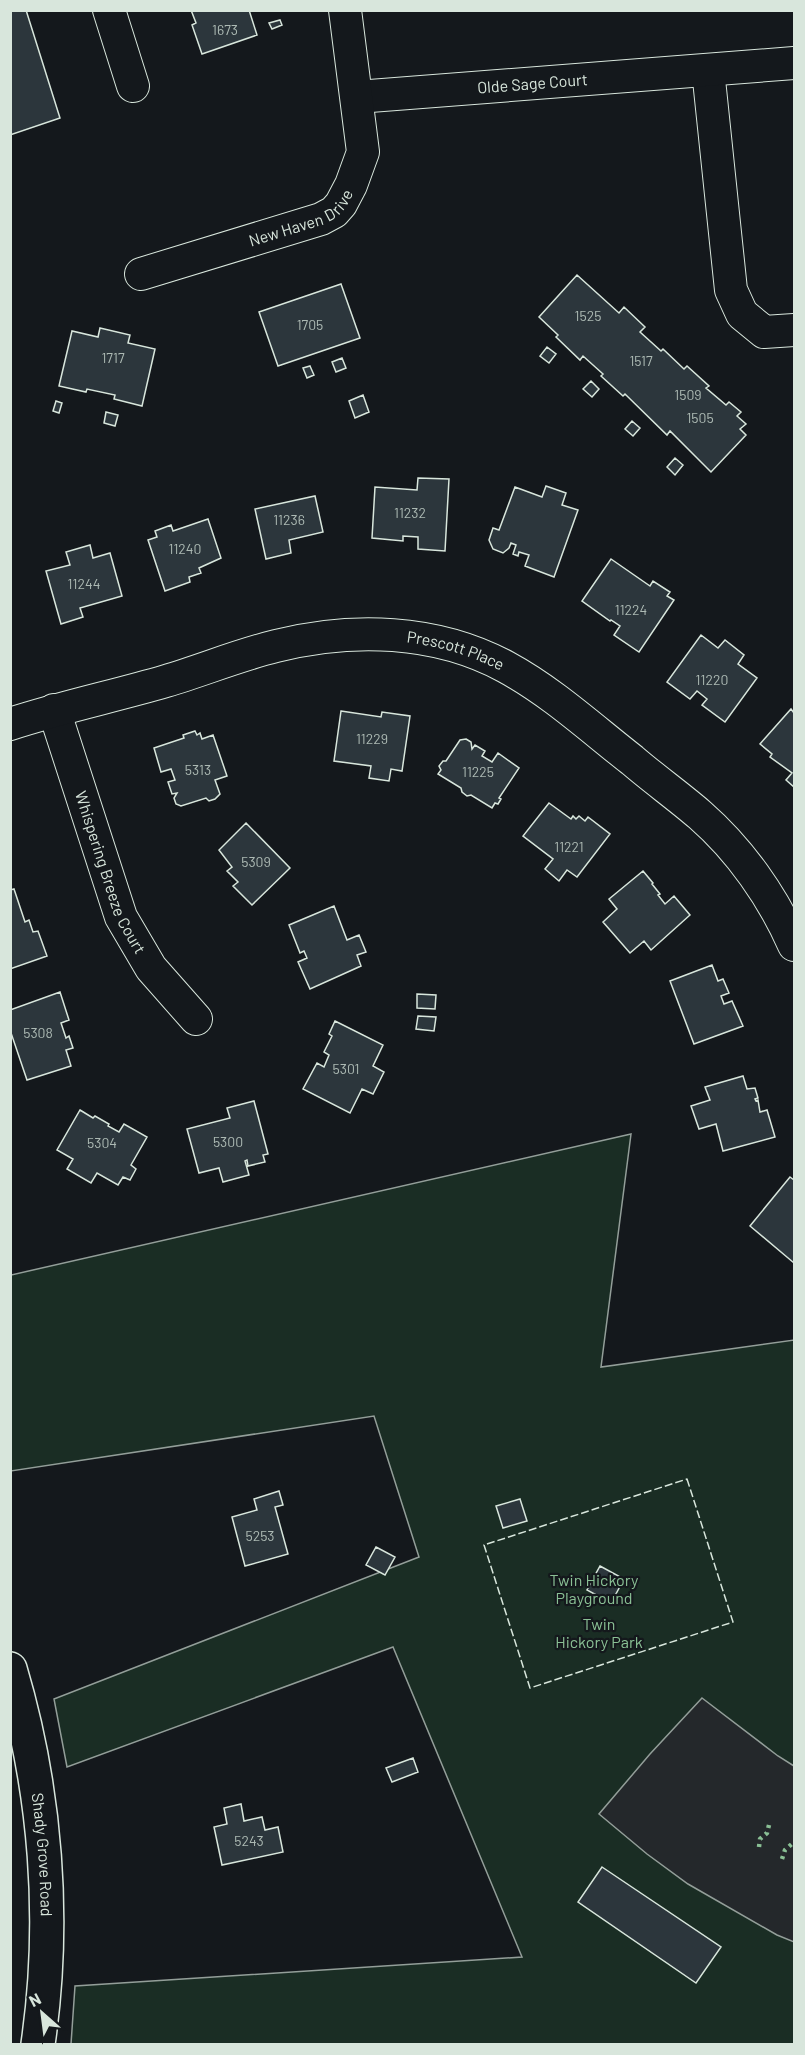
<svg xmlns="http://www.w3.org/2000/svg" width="805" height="2055" font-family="Barlow,sans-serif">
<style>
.green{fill:#1a2d24;stroke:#939e99;stroke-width:1.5}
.parking{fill:#24282b;stroke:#939e99;stroke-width:1.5}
.building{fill:#2c363c;stroke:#d8e6dc;stroke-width:1.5}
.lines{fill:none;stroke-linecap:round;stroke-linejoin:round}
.minor-casing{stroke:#d8e6dc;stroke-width:34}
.major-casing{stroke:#d8e6dc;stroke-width:36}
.minor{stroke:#14181c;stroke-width:32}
.major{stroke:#14181c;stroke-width:33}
.hedge{stroke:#8ac095;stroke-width:4.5;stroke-dasharray:3 4.5;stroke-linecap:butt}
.fence{stroke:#d8e6dc;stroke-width:1.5;stroke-dasharray:8 3;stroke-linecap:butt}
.labels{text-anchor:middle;stroke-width:4.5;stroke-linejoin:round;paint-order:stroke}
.number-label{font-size:14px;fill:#adbab4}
.street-label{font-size:16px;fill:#d8e6dc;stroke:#14181c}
.park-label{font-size:16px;fill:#8ac095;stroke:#14181c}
</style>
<rect width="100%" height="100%" fill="#14181c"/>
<path class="green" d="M 631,1134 L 601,1367 L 794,1340 L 794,2044 L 71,2044 L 75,1986 L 522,1957 L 393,1647 L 67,1767 L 54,1699 L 419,1557 L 374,1416 L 11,1471 L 11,1275 Z"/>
<path class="parking" d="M 702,1698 L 778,1756 L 794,1766 L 794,1942 L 777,1935 L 688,1884 L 647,1854 L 599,1814 L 650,1754 Z"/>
<path class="building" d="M 10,10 L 26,10 L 60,118 L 10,135 Z
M 191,10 L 249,10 L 257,35 L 202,54 L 192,25 L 196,23 Z
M 280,20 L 282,25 L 272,29 L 269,23 Z
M 577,275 L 619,313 L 624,307 L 645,327 L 640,332 L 661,351 L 663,349 L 684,369 L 687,366 L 709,386 L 706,388 L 726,405 L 729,402 L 741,412 L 737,416 L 746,424 L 740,429 L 746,435 L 711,472 L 670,431 L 667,435 L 625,394 L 623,396 L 601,376 L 603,374 L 583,356 L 580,360 L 556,337 L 558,335 L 539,317 Z
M 341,284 L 360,338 L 278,366 L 259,312 Z
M 100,328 L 130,335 L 128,343 L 155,349 L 142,406 L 114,399 L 115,395 L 87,389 L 86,392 L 59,386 L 72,331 L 98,337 Z
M 547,347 L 556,354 L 549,363 L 540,356 Z
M 342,358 L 346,368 L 336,372 L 332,362 Z
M 310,366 L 314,375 L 307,378 L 303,368 Z
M 591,381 L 599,389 L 592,397 L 583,389 Z
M 363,395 L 369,412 L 355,418 L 349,401 Z
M 56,401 L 62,403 L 59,413 L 53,411 Z
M 106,412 L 118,415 L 115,426 L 104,423 Z
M 632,421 L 640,428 L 633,436 L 625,429 Z
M 675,458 L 683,465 L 675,475 L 667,467 Z
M 418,478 L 449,479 L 445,551 L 418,549 L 418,537 L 403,536 L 403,541 L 372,538 L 375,487 L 417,490 Z
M 546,486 L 566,493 L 562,505 L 578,510 L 554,577 L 525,566 L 529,555 L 519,552 L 518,556 L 513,554 L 516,545 L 511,543 L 509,548 L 503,553 L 493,549 L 489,540 L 493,528 L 499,530 L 515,487 L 542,497 Z
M 315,496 L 323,532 L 289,540 L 291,553 L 266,559 L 255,509 Z
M 208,519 L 221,558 L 199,568 L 201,573 L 189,577 L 190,582 L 165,591 L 148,540 L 157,537 L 155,531 L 171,525 L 173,531 Z
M 90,545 L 93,558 L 110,553 L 122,596 L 80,608 L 83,617 L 61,624 L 46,571 L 70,565 L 66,552 Z
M 611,559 L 650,586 L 653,581 L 670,592 L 667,596 L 674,600 L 639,652 L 614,635 L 620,626 L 611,620 L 610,621 L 582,601 Z
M 701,635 L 718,648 L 725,640 L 744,655 L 738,664 L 757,678 L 725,722 L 702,705 L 707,699 L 697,691 L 690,699 L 667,682 Z
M 791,709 L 794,713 L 794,787 L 786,780 L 792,773 L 770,757 L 772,754 L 760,744 Z
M 341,711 L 381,717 L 382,712 L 410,716 L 402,771 L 391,769 L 389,781 L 369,778 L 371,766 L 334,761 Z
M 195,731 L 197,735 L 200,733 L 202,739 L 213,735 L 227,776 L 215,780 L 220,794 L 215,799 L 209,801 L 206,798 L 181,806 L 176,804 L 174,798 L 177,793 L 172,794 L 168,782 L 175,780 L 171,769 L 161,772 L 154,748 L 184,738 L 183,735 Z
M 466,739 L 471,742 L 472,749 L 475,745 L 485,751 L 482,756 L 492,762 L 498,753 L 519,768 L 499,798 L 501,799 L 498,804 L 495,803 L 492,808 L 471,795 L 467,796 L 462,792 L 461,788 L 438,774 L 441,770 L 439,766 L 443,761 L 446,761 L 460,740 Z
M 549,803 L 571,819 L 573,816 L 576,819 L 579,816 L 585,821 L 588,817 L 610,834 L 577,877 L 567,870 L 559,881 L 545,869 L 553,859 L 523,836 Z
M 246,823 L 290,868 L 252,905 L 233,886 L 238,882 L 227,871 L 232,867 L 219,850 Z
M 643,871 L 653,883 L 652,884 L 660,894 L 658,895 L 665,904 L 674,896 L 690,915 L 651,950 L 644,941 L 630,953 L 603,922 L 617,909 L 609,899 Z
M 14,889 L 25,922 L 29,920 L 33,932 L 38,931 L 47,956 L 10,969 L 10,890 Z
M 334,906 L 347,940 L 359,935 L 366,952 L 357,955 L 361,966 L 310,989 L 298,962 L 307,958 L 304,951 L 300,953 L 289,925 Z
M 712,965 L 718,981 L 723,979 L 729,993 L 721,996 L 724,1004 L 732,1001 L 743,1026 L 694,1044 L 670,981 Z
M 60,992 L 69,1020 L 61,1023 L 66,1038 L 69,1036 L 73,1048 L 66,1050 L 71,1066 L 27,1080 L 10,1030 L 10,1010 Z
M 417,994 L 436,995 L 435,1009 L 417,1008 Z
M 418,1016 L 436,1017 L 434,1031 L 416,1029 Z
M 335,1021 L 383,1045 L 373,1066 L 384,1072 L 373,1094 L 362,1089 L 350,1113 L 303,1089 L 317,1063 L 324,1067 L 329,1055 L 324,1052 L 332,1036 L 329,1034 Z
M 743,1076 L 747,1089 L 755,1088 L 758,1098 L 755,1099 L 756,1101 L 758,1100 L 760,1112 L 767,1110 L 775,1137 L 723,1151 L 716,1124 L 699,1129 L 691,1106 L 710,1100 L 705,1087 Z
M 254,1101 L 268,1154 L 263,1155 L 265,1162 L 248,1166 L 247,1160 L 245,1161 L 249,1175 L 223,1182 L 219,1168 L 199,1173 L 187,1129 L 230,1118 L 227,1108 Z
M 80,1110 L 93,1118 L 95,1116 L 109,1124 L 108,1126 L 119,1132 L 124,1124 L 147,1137 L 131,1165 L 136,1169 L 130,1180 L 123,1177 L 118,1185 L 97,1173 L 91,1183 L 67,1169 L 73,1159 L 57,1150 Z
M 790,1177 L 794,1180 L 794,1263 L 750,1226 Z
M 279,1491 L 283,1505 L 275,1507 L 288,1554 L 245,1566 L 232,1517 L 257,1510 L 254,1499 Z
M 520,1499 L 527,1521 L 503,1528 L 496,1506 Z
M 376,1547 L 395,1557 L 385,1575 L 366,1565 Z
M 600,1566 L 624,1579 L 611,1603 L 587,1590 Z
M 413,1758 L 418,1772 L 392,1782 L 386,1768 Z
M 241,1804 L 244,1821 L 262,1817 L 265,1830 L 278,1827 L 283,1852 L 222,1865 L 214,1827 L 227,1824 L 224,1808 Z
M 602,1867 L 721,1947 L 696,1983 L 578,1902 Z"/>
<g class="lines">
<g class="minor-casing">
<g id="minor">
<path d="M 109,10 L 133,86"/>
<path d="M 708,70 L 731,290 L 742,314 L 764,332 L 794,330"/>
<path id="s1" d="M 357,97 L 794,63"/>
<path id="s2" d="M 141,274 L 321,219 L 334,212 L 341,204 L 351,185 L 363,152 L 345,10"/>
<path id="s3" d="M 54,710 L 121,917 L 151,968 L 196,1019"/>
<path id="s4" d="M 10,724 C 62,707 115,696 166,681 C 203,670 239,655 276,646 C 352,627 436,629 506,667 C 552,692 591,728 632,760 C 654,779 678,796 700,815 C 740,850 773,897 794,945"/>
</g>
</g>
<g class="major-casing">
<g id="major">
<path id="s5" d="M 10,1669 C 46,1790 56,1920 38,2044"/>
</g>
</g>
<use href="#minor" class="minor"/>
<use href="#major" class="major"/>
<path class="hedge" d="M 759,1847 L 760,1839 L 767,1833 L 769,1825
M 782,1859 L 785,1850 L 794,1842"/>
<path class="fence" d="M 687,1479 L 733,1622 L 530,1688 L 484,1545 Z"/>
</g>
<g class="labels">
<g class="number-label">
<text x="225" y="35">1673</text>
<text x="588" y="321">1525</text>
<text x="310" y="330">1705</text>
<text x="113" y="363">1717</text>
<text x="641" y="366">1517</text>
<text x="688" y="400">1509</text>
<text x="700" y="423">1505</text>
<text x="410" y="518">11232</text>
<text x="289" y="525">11236</text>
<text x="185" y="554">11240</text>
<text x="84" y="589">11244</text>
<text x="631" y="615">11224</text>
<text x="712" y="685">11220</text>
<text x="372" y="744">11229</text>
<text x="198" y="775">5313</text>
<text x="478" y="777">11225</text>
<text x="569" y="852">11221</text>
<text x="256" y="867">5309</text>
<text x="38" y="1038">5308</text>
<text x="346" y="1074">5301</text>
<text x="228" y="1147">5300</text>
<text x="102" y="1148">5304</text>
<text x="260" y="1541">5253</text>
<text x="249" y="1846">5243</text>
</g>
<g class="street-label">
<text dy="6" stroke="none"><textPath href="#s1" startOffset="176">Olde Sage Court</textPath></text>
<text dy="6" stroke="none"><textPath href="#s2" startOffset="171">New Haven Drive</textPath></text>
<text dy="6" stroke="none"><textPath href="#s4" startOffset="460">Prescott Place</textPath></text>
<text dy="6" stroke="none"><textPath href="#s3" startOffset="172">Whispering Breeze Court</textPath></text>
<text dy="6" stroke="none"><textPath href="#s5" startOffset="189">Shady Grove Road</textPath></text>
</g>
<g class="park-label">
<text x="594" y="1586">Twin Hickory<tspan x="594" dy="18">Playground</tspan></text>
<text x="599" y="1630">Twin<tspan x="599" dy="18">Hickory Park</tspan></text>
</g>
</g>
<rect width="805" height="2055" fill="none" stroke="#d8e6dc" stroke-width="24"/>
<g transform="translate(42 2013) rotate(332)" stroke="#14181c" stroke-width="4.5" paint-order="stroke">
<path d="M0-4.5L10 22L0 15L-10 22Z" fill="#d8e6dc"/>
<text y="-9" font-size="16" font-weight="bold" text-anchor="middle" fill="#d8e6dc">N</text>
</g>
</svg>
